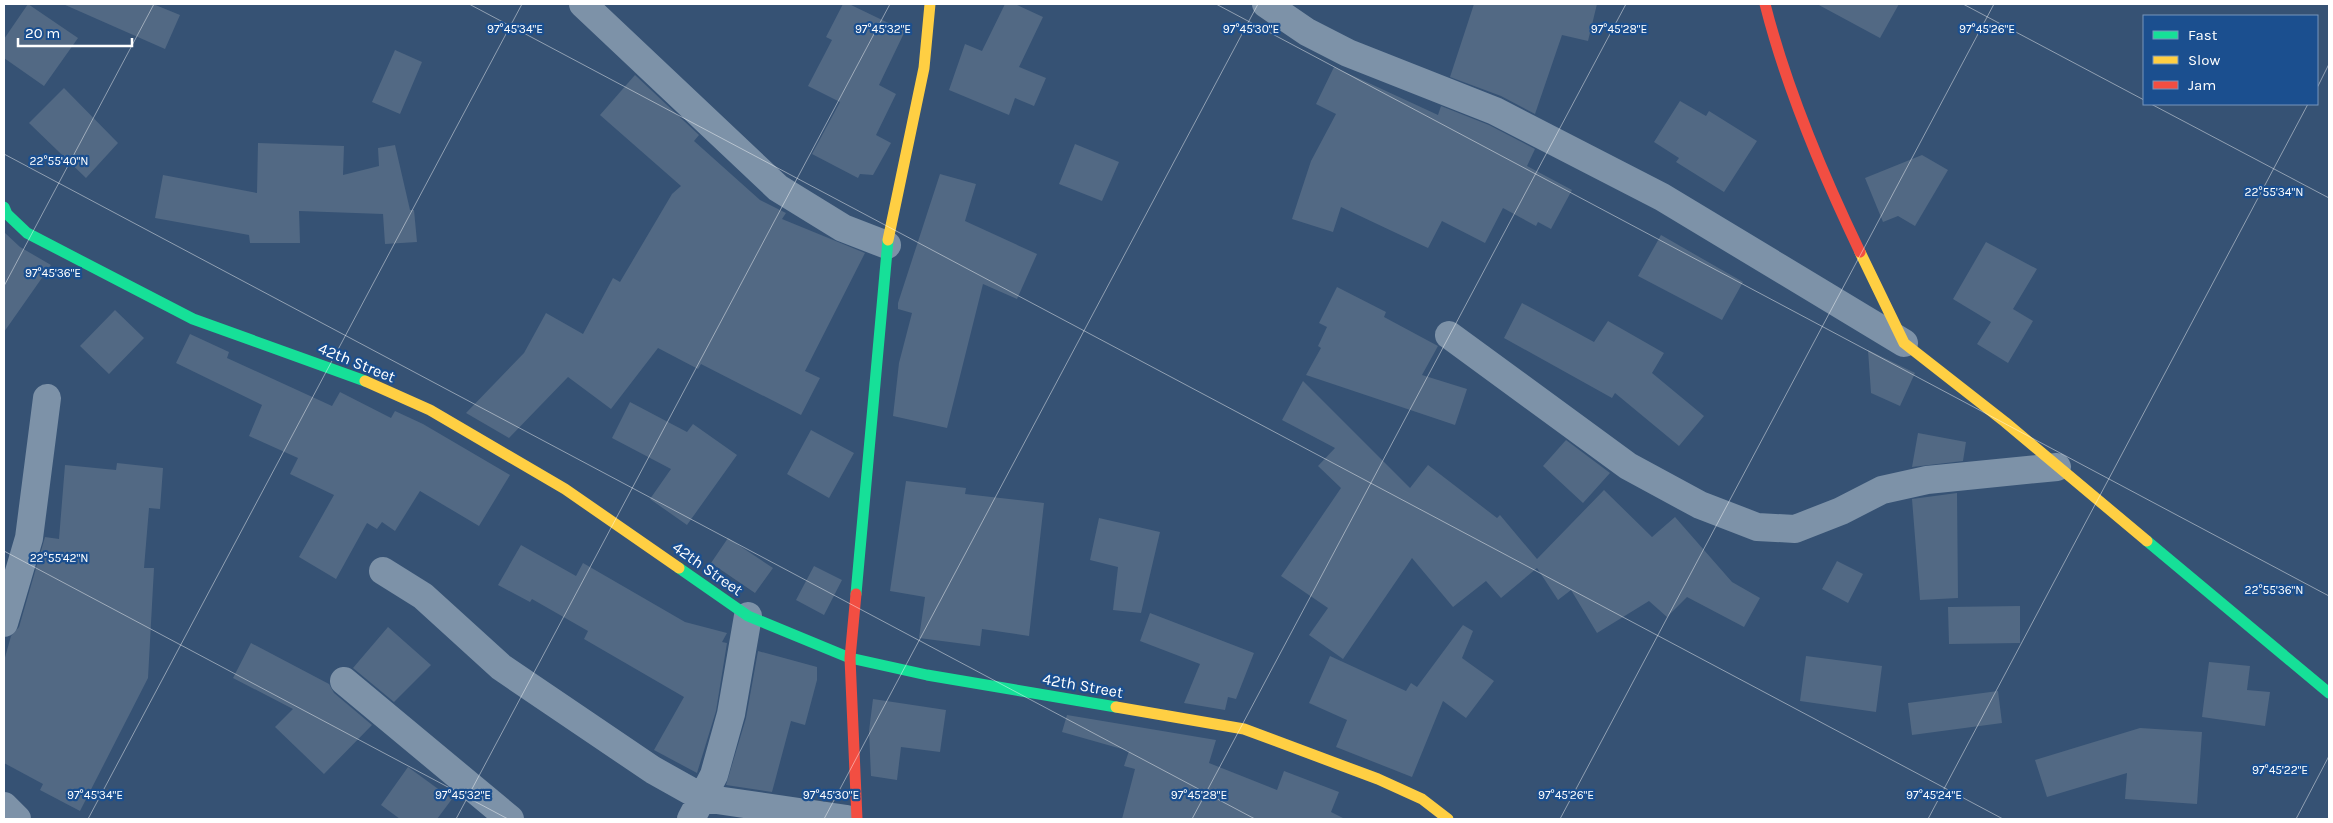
<svg xmlns="http://www.w3.org/2000/svg" width="2333" height="823" font-family="Karla,sans-serif">
<style>
.building{fill:#526984}
.lines{fill:none;stroke-linecap:round;stroke-linejoin:round}
.street{stroke:#7d92a8;stroke-width:28}
.fast{stroke:#16e098;stroke-width:11}
.slow{stroke:#ffcf43;stroke-width:11}
.jam{stroke:#f24e42;stroke-width:11}
.ticks{fill:none;stroke:#fff;stroke-width:1;stroke-opacity:0.45}
.labels{text-anchor:middle;stroke-width:4.5;stroke-linejoin:round;paint-order:stroke}
.street-label{font-size:16px;fill:#fff;stroke:#1b4f8f}
.ticks-label{font-size:12px;text-anchor:middle;fill:#fff;stroke:#1b4f8f;stroke-width:4.5;stroke-linejoin:round;paint-order:stroke}
</style>
<rect width="100%" height="100%" fill="#365274"/>
<path class="building" d="M 28,4 L 78,38 L 44,86 L 4,58 L 4,39 Z
M 63,4 L 153,4 L 180,15 L 165,49 Z
M 843,4 L 849,4 L 905,31 L 879,85 L 896,94 L 876,135 L 891,143 L 873,175 L 860,174 L 858,178 L 812,154 L 840,102 L 808,86 L 832,40 L 826,37 Z
M 1005,4 L 1015,4 L 1043,17 L 1019,67 L 1046,78 L 1034,106 L 1015,98 L 1009,115 L 949,90 L 965,44 L 982,51 Z
M 1474,4 L 1597,4 L 1588,41 L 1562,35 L 1535,114 L 1501,96 L 1450,77 Z
M 1817,4 L 1899,4 L 1880,38 Z
M 395,50 L 422,62 L 400,114 L 372,102 Z
M 1334,67 L 1438,115 L 1441,106 L 1489,125 L 1535,149 L 1527,166 L 1572,190 L 1551,229 L 1538,222 L 1536,226 L 1503,208 L 1485,243 L 1442,221 L 1428,248 L 1341,207 L 1333,232 L 1292,219 L 1311,161 L 1336,114 L 1316,104 Z
M 635,75 L 699,135 L 694,141 L 760,200 L 786,213 L 782,219 L 865,253 L 805,371 L 820,378 L 801,415 L 701,364 L 698,369 L 658,348 L 611,409 L 568,377 L 509,438 L 466,413 L 524,353 L 546,313 L 583,334 L 613,278 L 620,282 L 672,194 L 681,186 L 600,115 Z
M 64,88 L 118,143 L 86,178 L 29,123 Z
M 1680,101 L 1706,116 L 1709,111 L 1757,141 L 1724,192 L 1676,162 L 1679,158 L 1654,142 Z
M 258,143 L 344,146 L 343,175 L 379,166 L 378,148 L 395,145 L 410,210 L 414,210 L 417,242 L 385,244 L 383,214 L 299,211 L 300,243 L 250,243 L 249,235 L 155,218 L 163,175 L 257,193 Z
M 1075,144 L 1119,162 L 1102,201 L 1059,184 Z
M 1922,155 L 1948,170 L 1915,226 L 1898,216 L 1883,222 L 1865,178 Z
M 940,174 L 976,184 L 965,221 L 1037,254 L 1017,299 L 983,284 L 947,428 L 893,416 L 899,363 L 912,313 L 898,309 L 898,303 Z
M 4,232 L 20,247 L 51,265 L 4,332 Z
M 1661,235 L 1743,282 L 1722,320 L 1638,276 Z
M 1986,242 L 2037,269 L 2013,309 L 2033,321 L 2008,363 L 1977,344 L 1991,322 L 1953,299 Z
M 1337,287 L 1386,312 L 1384,317 L 1438,346 L 1422,375 L 1467,389 L 1455,425 L 1306,375 L 1321,348 L 1318,346 L 1327,327 L 1319,323 Z
M 1522,303 L 1594,342 L 1608,321 L 1664,353 L 1652,373 L 1704,416 L 1679,446 L 1615,393 L 1612,398 L 1504,338 Z
M 115,310 L 144,338 L 109,374 L 80,346 Z
M 190,334 L 229,352 L 227,358 L 332,406 L 340,392 L 391,418 L 395,411 L 423,424 L 510,475 L 479,526 L 420,491 L 395,531 L 382,522 L 377,529 L 367,523 L 336,579 L 299,557 L 334,495 L 290,474 L 298,458 L 249,436 L 262,405 L 176,363 Z
M 1868,350 L 1915,373 L 1900,406 L 1871,393 Z
M 1303,381 L 1410,488 L 1428,465 L 1497,518 L 1500,515 L 1537,559 L 1604,490 L 1652,537 L 1675,517 L 1732,582 L 1760,598 L 1744,627 L 1687,597 L 1667,617 L 1649,601 L 1597,633 L 1571,590 L 1558,600 L 1537,568 L 1501,598 L 1486,581 L 1453,607 L 1412,558 L 1343,659 L 1309,635 L 1328,608 L 1281,576 L 1341,488 L 1318,466 L 1335,448 L 1282,420 Z
M 630,402 L 687,432 L 693,424 L 737,455 L 687,525 L 650,499 L 671,469 L 612,438 Z
M 811,430 L 854,453 L 829,498 L 787,474 Z
M 1918,433 L 1966,442 L 1963,461 L 1912,467 Z
M 1566,440 L 1610,473 L 1583,503 L 1543,466 Z
M 117,463 L 163,468 L 160,509 L 149,508 L 144,568 L 154,568 L 148,678 L 80,811 L 40,790 L 43,784 L 4,763 L 4,661 L 11,636 L 19,627 L 45,537 L 59,539 L 65,465 L 116,470 Z
M 906,481 L 966,488 L 965,494 L 1044,503 L 1029,636 L 982,629 L 980,646 L 919,638 L 925,597 L 890,591 Z
M 1957,493 L 1958,598 L 1920,600 L 1912,499 Z
M 1099,518 L 1160,532 L 1141,613 L 1113,610 L 1118,567 L 1090,560 Z
M 728,538 L 773,568 L 755,593 L 711,563 Z
M 521,545 L 576,576 L 583,563 L 685,622 L 727,633 L 722,642 L 727,643 L 716,711 L 697,773 L 654,750 L 684,697 L 584,639 L 588,631 L 532,599 L 530,602 L 498,585 Z
M 1837,561 L 1863,574 L 1848,603 L 1822,589 Z
M 814,566 L 842,580 L 824,615 L 796,600 Z
M 2020,606 L 2020,643 L 1949,644 L 1948,607 Z
M 1150,613 L 1254,653 L 1236,699 L 1228,697 L 1225,710 L 1184,703 L 1200,664 L 1140,641 Z
M 1463,625 L 1473,631 L 1462,658 L 1494,681 L 1466,718 L 1443,701 L 1412,777 L 1336,747 L 1347,720 L 1309,703 L 1330,656 L 1406,691 L 1411,683 L 1417,687 Z
M 388,627 L 431,665 L 394,702 L 353,668 Z
M 251,643 L 329,684 L 334,693 L 372,725 L 324,774 L 275,727 L 293,709 L 233,678 Z
M 758,651 L 817,667 L 817,680 L 805,725 L 791,721 L 772,792 L 726,785 L 746,718 Z
M 1806,656 L 1882,666 L 1876,712 L 1800,701 Z
M 2209,662 L 2250,666 L 2247,690 L 2270,692 L 2265,726 L 2202,717 Z
M 1998,691 L 2002,723 L 1912,735 L 1908,703 Z
M 873,699 L 946,710 L 940,752 L 901,747 L 897,780 L 871,776 L 869,731 Z
M 1067,715 L 1216,740 L 1209,763 L 1277,790 L 1284,771 L 1339,792 L 1331,812 L 1345,819 L 1122,819 L 1135,769 L 1124,766 L 1129,751 L 1062,732 Z
M 2140,728 L 2202,732 L 2197,804 L 2125,799 L 2127,773 L 2047,797 L 2035,760 Z
M 408,767 L 452,799 L 437,819 L 400,819 L 381,805 Z"/>
<g class="lines">
<path class="street" d="M 583,4 L 778,188 L 843,228 L 887,245
M 1266,4 L 1307,32 L 1348,53 L 1495,111 L 1662,197 L 1904,343
M 1449,335 L 1628,466 L 1700,505 L 1757,527 L 1795,529 L 1841,511 L 1882,490 L 1927,480 L 2057,467
M 383,571 L 423,596 L 501,667 L 653,770 L 703,798 L 847,819
M 4,623 L 29,538 L 47,398
M 344,681 L 510,819
M 4,806 L 17,819
M 691,819 L 714,775 L 731,714 L 748,616"/>
<path class="fast" d="M 4,207 L 7,214 L 27,233 L 193,319 L 365,381
M 2147,541 L 2329,693
M 679,568 L 748,616 L 850,658 L 927,675 L 1116,707
M 856,594 L 888,240"/>
<path class="slow" d="M 888,240 L 924,68 L 930,4
M 1860,252 L 1904,343 L 2005,422 L 2147,541
M 365,381 L 430,410 L 565,489 L 679,568
M 1116,707 L 1244,729 L 1378,779 L 1422,799 L 1448,819"/>
<path class="jam" d="M 1765,4 C 1786,87 1823,175 1860,252
M 856,594 L 850,658 L 857,819"/>
</g>
<path class="ticks" d="M 469,4 L 2003,819M 1216,4 L 2329,596M 1963,4 L 2144,100M 2317,88 L 2329,64M 2151,104 L 2329,198M 4,154 L 1255,819M 4,286 L 154,4M 4,551 L 508,819M 88,819 L 522,4M 456,819 L 890,4M 824,819 L 1258,4M 1192,819 L 1626,4M 1560,819 L 1994,4M 1928,819 L 2308,104M 2296,819 L 2329,756"/>
<g class="labels">
<g class="street-label">
<text transform="translate(357 362) rotate(22)" y="6">42th Street</text>
<text transform="translate(708 568) rotate(35)" y="6">42th Street</text>
<text transform="translate(1083 685) rotate(10)" y="6">42th Street</text>
</g>
</g>
<g class="ticks-label">
<text x="515" y="33">97°45'34"E</text>
<text x="883" y="33">97°45'32"E</text>
<text x="1251" y="33">97°45'30"E</text>
<text x="1619" y="33">97°45'28"E</text>
<text x="1987" y="33">97°45'26"E</text>
<text x="59" y="165">22°55'40"N</text>
<text x="2274" y="196">22°55'34"N</text>
<text x="53" y="277">97°45'36"E</text>
<text x="59" y="562">22°55'42"N</text>
<text x="2274" y="594">22°55'36"N</text>
<text x="2280" y="774">97°45'22"E</text>
<text x="95" y="799">97°45'34"E</text>
<text x="463" y="799">97°45'32"E</text>
<text x="831" y="799">97°45'30"E</text>
<text x="1199" y="799">97°45'28"E</text>
<text x="1566" y="799">97°45'26"E</text>
<text x="1934" y="799">97°45'24"E</text>
</g>
<rect width="2333" height="823" fill="none" stroke="#ffffff" stroke-width="10"/>
<rect x="2143" y="15" width="175" height="90" fill="#1b4f8f" stroke="#7695bc"/>
<rect x="2153" y="31" width="25" height="8" fill="#16e098" stroke="#7695bc"/>
<text x="2188" y="40" font-size="15" fill="#ffffff">Fast</text>
<rect x="2153" y="56" width="25" height="8" fill="#ffcf43" stroke="#7695bc"/>
<text x="2188" y="65" font-size="15" fill="#ffffff">Slow</text>
<rect x="2153" y="81" width="25" height="8" fill="#f24e42" stroke="#7695bc"/>
<text x="2188" y="90" font-size="15" fill="#ffffff">Jam</text>
<path d="M18 38v8h114v-8" fill="none" stroke="#ffffff" stroke-width="2.5"/>
<text x="25" y="38" font-size="15" fill="#ffffff" stroke="#1b4f8f" stroke-width="4" paint-order="stroke">20 m</text>
</svg>
